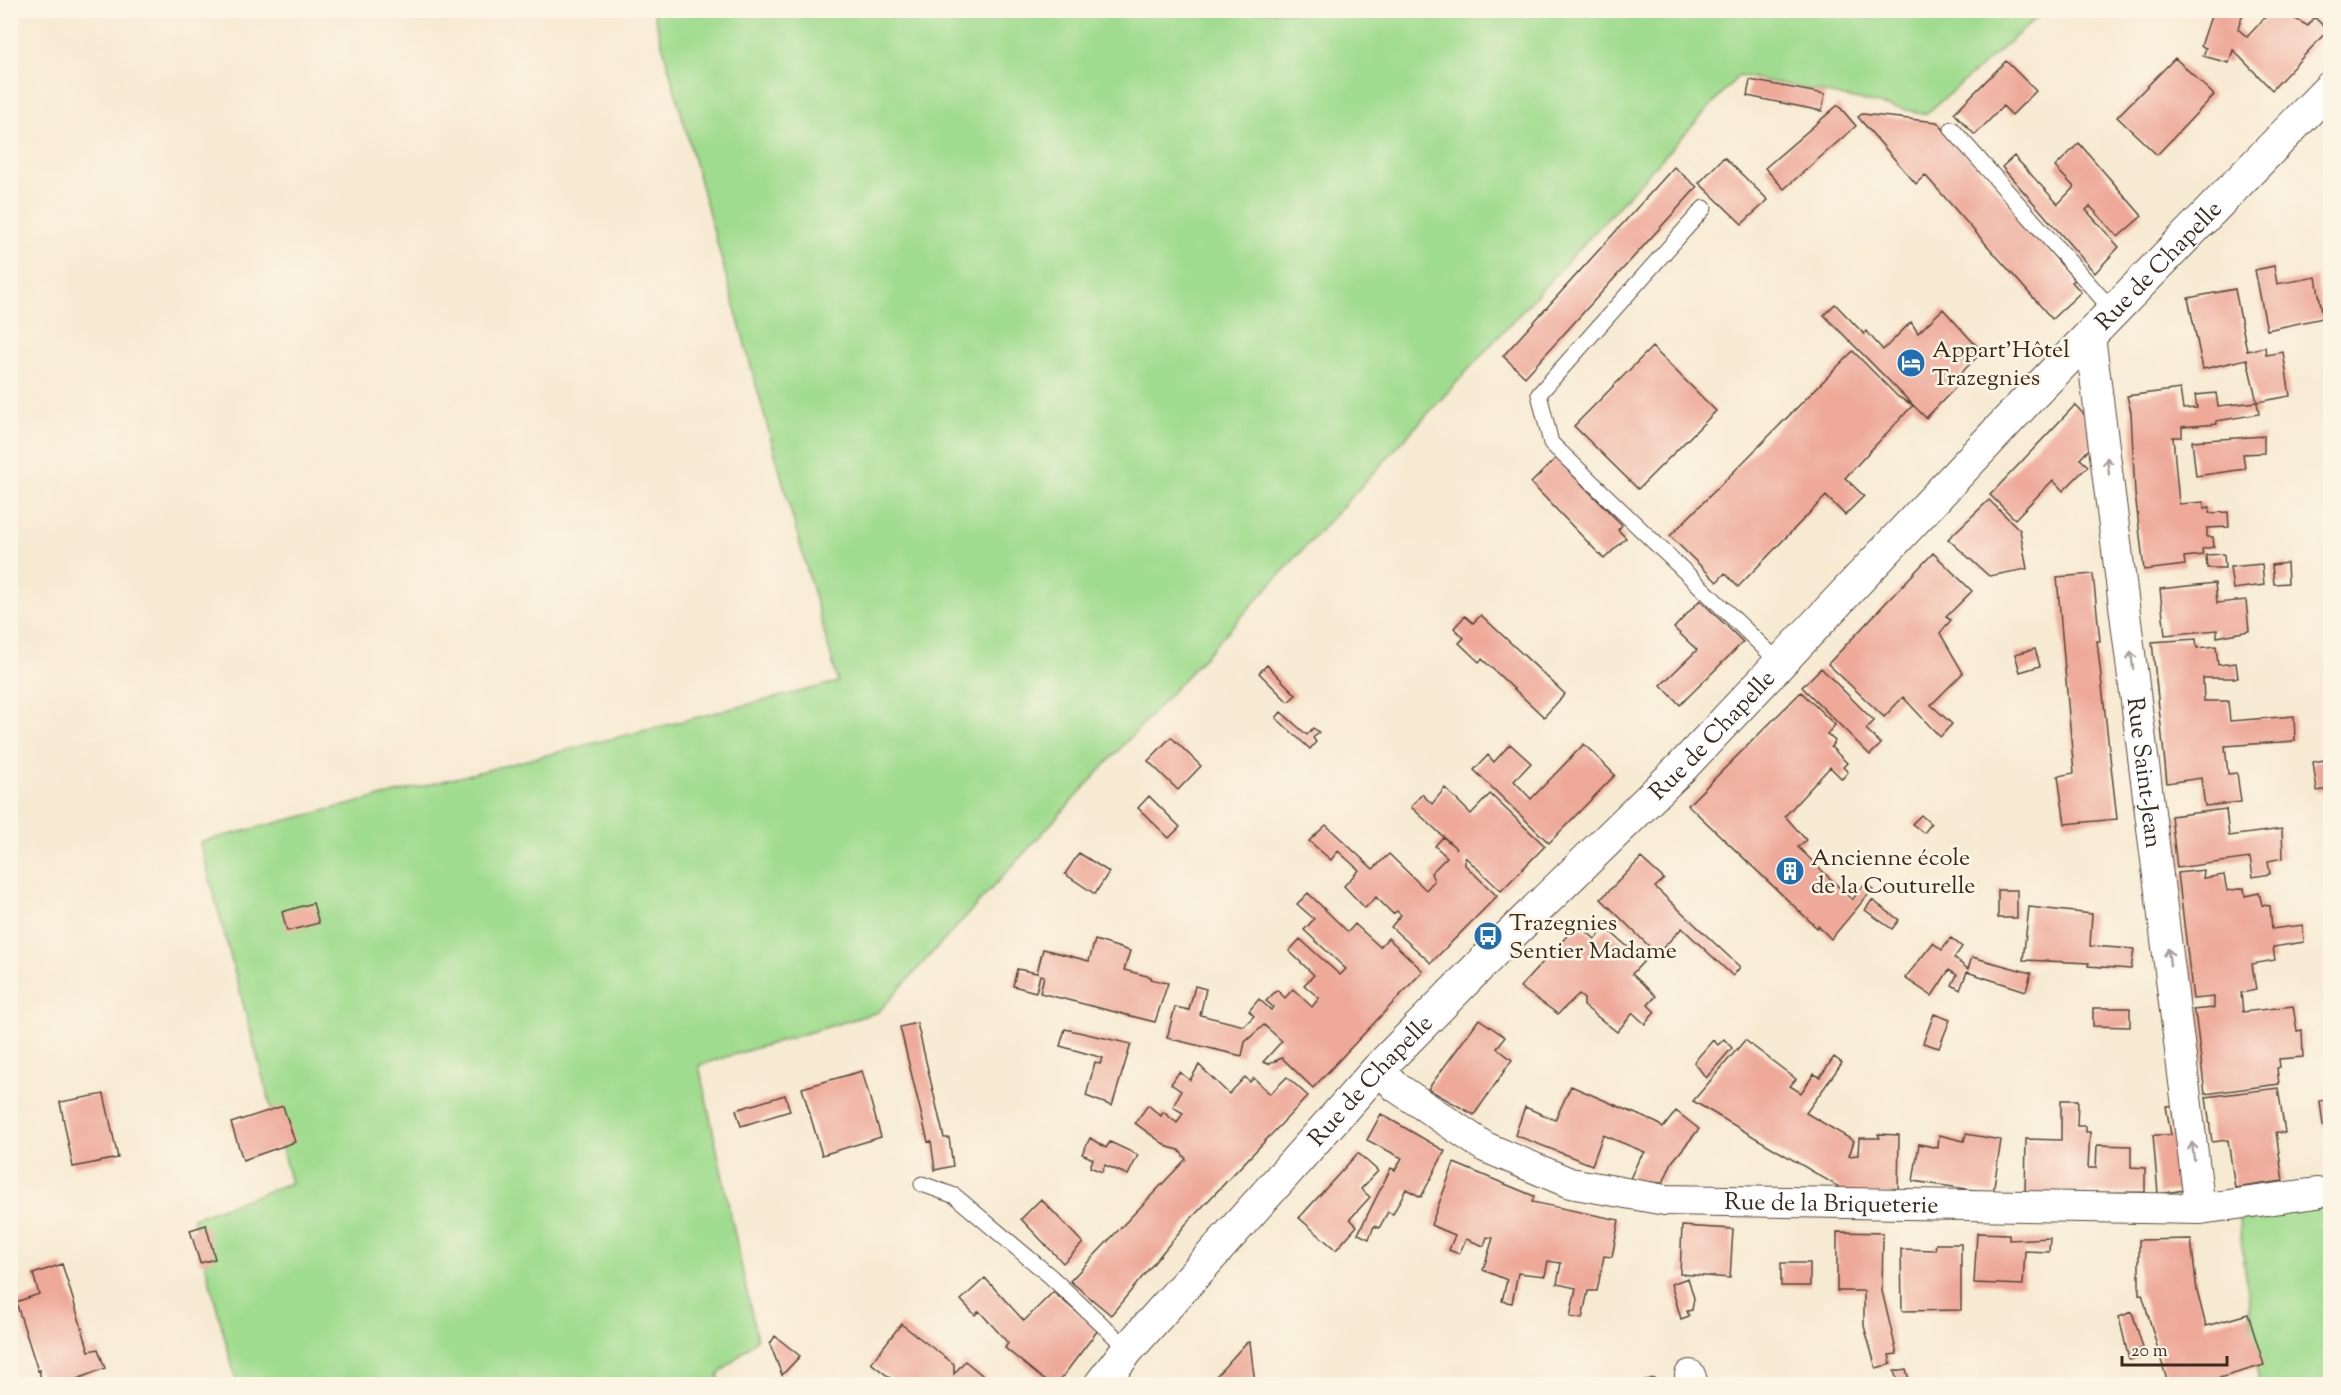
<svg xmlns="http://www.w3.org/2000/svg" width="2341" height="1395" font-family="'Sorts Mill Goudy',serif">
<style>
.green{fill:#a0dc8f;stroke:#6e8356;stroke-width:1.5}
.building{fill:#eea999}
.lines{fill:none;stroke-linecap:round;stroke-linejoin:round}
.service-casing{stroke:#574739;stroke-width:17}
.minor-casing{stroke:#574739;stroke-width:32}
.secondary-casing{stroke:#574739;stroke-width:35}
.service{stroke:#fff;stroke-width:15}
.minor{stroke:#fff;stroke-width:30}
.secondary{stroke:#fff;stroke-width:33}
.oneway{stroke:#a79f9a}
.labels{text-anchor:middle;stroke-width:5;stroke-linejoin:round;paint-order:stroke}
.street-label{font-size:24px;fill:#3b2a1e;stroke:#fcf5e5}
.poi-label{font-size:24px;fill:#3b2a1e;stroke:#fcf5e5;text-anchor:start}
</style>
<rect width="100%" height="100%" fill="#fcf5e5"/>
<filter id="ink" filterUnits="userSpaceOnUse"><feTurbulence type="fractalNoise" baseFrequency=".0167" numOctaves="2"/><feDisplacementMap in="SourceGraphic" scale="12" xChannelSelector="R" yChannelSelector="G"/><feConvolveMatrix kernelMatrix="1 2 1 2 8 2 1 2 1" color-interpolation-filters="sRGB"/></filter>
<filter id="wash" filterUnits="userSpaceOnUse"><feTurbulence type="fractalNoise" baseFrequency=".008" numOctaves="4" result="noise"/><feDisplacementMap in="SourceGraphic" scale="24" xChannelSelector="R" yChannelSelector="G"/><feGaussianBlur stdDeviation="1.35" result="paint"/><feColorMatrix in="noise" values="0 0 0 0 0 0 0 0 0 0 0 0 0 0 0 0 0 1.4 0 .05"/><feComposite in="paint" operator="in"/></filter>
<g filter="url(#wash)">
<rect width="100%" height="100%" fill="#f7ead3"/>
<path class="green" d="M 653,11 L 2045,11 L 1926,114 L 1739,75 L 878,1012 L 699,1065 L 757,1339 L 718,1375 L 721,1384 L 237,1384 L 193,1218 L 291,1183 L 200,842 L 838,682 Z
M 2330,1192 L 2330,1384 L 2259,1384 L 2237,1204 Z"/>
<g id="blocks">
<path class="building" d="M 2213,10 L 2244,10 L 2238,29 L 2247,37 L 2272,10 L 2279,10 L 2308,26 L 2314,17 L 2328,30 L 2272,90 L 2233,50 L 2229,63 L 2203,56 L 2206,48 L 2201,46 Z
M 2175,58 L 2214,95 L 2157,155 L 2117,117 Z
M 2006,61 L 2036,91 L 2012,115 L 2003,106 L 1975,135 L 1954,113 Z
M 1750,80 L 1825,94 L 1822,111 L 1747,96 Z
M 1838,105 L 1856,126 L 1784,189 L 1765,168 Z
M 1862,114 L 1937,122 L 2075,280 L 2072,282 L 2081,292 L 2052,319 L 1925,175 L 1916,184 L 1858,117 Z
M 2079,143 L 2142,216 L 2118,237 L 2090,206 L 2086,210 L 2119,247 L 2095,273 L 2002,167 L 2014,156 L 2058,204 L 2074,187 L 2055,167 Z
M 1724,157 L 1768,200 L 1742,224 L 1699,183 Z
M 1674,167 L 1697,187 L 1525,377 L 1503,356 Z
M 2274,266 L 2277,284 L 2316,277 L 2323,318 L 2267,330 L 2255,270 Z
M 2235,289 L 2247,351 L 2265,347 L 2266,355 L 2283,352 L 2290,396 L 2257,402 L 2259,414 L 2216,421 L 2217,424 L 2182,427 L 2182,437 L 2173,437 L 2179,504 L 2204,502 L 2204,508 L 2210,507 L 2209,513 L 2228,512 L 2229,527 L 2207,528 L 2207,537 L 2213,537 L 2214,547 L 2202,549 L 2203,555 L 2184,557 L 2185,565 L 2144,570 L 2135,493 L 2131,412 L 2127,396 L 2180,389 L 2183,409 L 2197,408 L 2195,395 L 2216,393 L 2218,406 L 2257,402 L 2247,359 L 2203,369 L 2188,298 Z
M 1835,304 L 1864,334 L 1866,331 L 1883,350 L 1911,322 L 1918,333 L 1943,309 L 1982,352 L 1960,374 L 1964,379 L 1926,418 L 1913,405 L 1845,478 L 1864,496 L 1845,515 L 1826,496 L 1738,587 L 1725,573 L 1717,582 L 1670,536 L 1853,351 L 1898,397 L 1913,405 L 1824,315 Z
M 1652,347 L 1716,411 L 1638,489 L 1574,426 Z
M 2075,405 L 2103,434 L 2080,459 L 2088,466 L 2063,491 L 2053,480 L 2015,519 L 1990,495 Z
M 2264,436 L 2264,453 L 2243,454 L 2245,469 L 2196,476 L 2192,441 Z
M 1556,458 L 1622,525 L 1618,530 L 1626,538 L 1604,559 L 1531,483 Z
M 1989,500 L 2020,530 L 2027,569 L 1989,576 L 1948,539 Z
M 1933,553 L 1972,591 L 1946,617 L 1951,620 L 1940,633 L 1963,673 L 1931,705 L 1952,724 L 1940,737 L 1903,697 L 1884,717 L 1828,664 Z
M 2224,554 L 2225,568 L 2207,568 L 2206,555 Z
M 2287,563 L 2288,583 L 2274,584 L 2272,565 Z
M 2262,564 L 2264,585 L 2233,589 L 2230,567 Z
M 2093,574 L 2100,641 L 2097,641 L 2117,819 L 2065,824 L 2058,776 L 2074,773 L 2057,577 Z
M 2215,583 L 2217,603 L 2246,600 L 2249,631 L 2217,637 L 2217,630 L 2165,635 L 2160,589 Z
M 1700,600 L 1743,642 L 1680,705 L 1661,685 L 1697,650 L 1674,628 Z
M 1481,615 L 1565,694 L 1544,717 L 1482,659 L 1479,662 L 1459,643 L 1464,638 L 1454,628 L 1465,616 L 1473,623 Z
M 2196,639 L 2197,648 L 2216,646 L 2218,665 L 2236,663 L 2238,678 L 2203,678 L 2204,701 L 2228,701 L 2230,721 L 2294,716 L 2295,741 L 2225,746 L 2228,774 L 2237,773 L 2241,802 L 2205,806 L 2201,778 L 2167,783 L 2152,642 Z
M 2035,649 L 2040,666 L 2020,672 L 2015,654 Z
M 1267,665 L 1296,695 L 1288,702 L 1259,673 Z
M 1821,668 L 1874,721 L 1866,729 L 1881,744 L 1870,755 L 1802,687 Z
M 1801,692 L 1835,725 L 1827,734 L 1835,741 L 1831,747 L 1847,763 L 1843,767 L 1848,772 L 1842,779 L 1830,767 L 1785,816 L 1806,840 L 1798,847 L 1852,900 L 1865,884 L 1873,889 L 1831,939 L 1818,926 L 1817,928 L 1688,805 Z
M 1281,712 L 1307,735 L 1313,728 L 1319,732 L 1313,738 L 1316,742 L 1310,749 L 1276,718 Z
M 1171,737 L 1201,766 L 1178,790 L 1148,761 Z
M 1510,744 L 1531,763 L 1514,781 L 1531,799 L 1584,744 L 1615,775 L 1549,843 L 1474,770 L 1488,755 L 1494,762 Z
M 2330,759 L 2330,789 L 2317,791 L 2313,762 Z
M 1445,788 L 1471,814 L 1490,794 L 1545,846 L 1501,891 L 1465,857 L 1465,865 L 1497,896 L 1431,963 L 1391,927 L 1401,915 L 1397,911 L 1393,914 L 1376,897 L 1365,908 L 1344,886 L 1359,870 L 1338,851 L 1331,860 L 1309,841 L 1326,825 L 1373,869 L 1389,854 L 1426,890 L 1434,881 L 1431,873 L 1447,857 L 1435,846 L 1443,837 L 1457,849 L 1411,807 L 1422,794 L 1432,804 Z
M 1149,796 L 1180,827 L 1169,838 L 1138,808 Z
M 2226,809 L 2229,836 L 2282,829 L 2283,858 L 2268,861 L 2270,874 L 2253,877 L 2250,858 L 2177,868 L 2171,816 Z
M 1921,815 L 1931,824 L 1924,833 L 1912,824 Z
M 1079,853 L 1109,872 L 1095,894 L 1065,874 Z
M 1641,858 L 1664,879 L 1655,887 L 1740,967 L 1733,976 L 1682,928 L 1657,954 L 1601,899 Z
M 2204,870 L 2203,878 L 2224,875 L 2227,891 L 2244,888 L 2245,896 L 2259,893 L 2262,905 L 2270,906 L 2272,929 L 2303,925 L 2304,942 L 2273,947 L 2275,960 L 2252,964 L 2256,990 L 2241,993 L 2243,1012 L 2293,1006 L 2297,1031 L 2302,1030 L 2303,1057 L 2279,1059 L 2280,1067 L 2277,1068 L 2279,1084 L 2205,1094 L 2196,1019 L 2193,1010 L 2214,1008 L 2214,997 L 2193,999 L 2178,873 Z
M 1998,890 L 2017,890 L 2017,918 L 1998,918 Z
M 1308,893 L 1348,932 L 1355,924 L 1380,947 L 1388,938 L 1423,971 L 1313,1088 L 1282,1058 L 1268,1064 L 1263,1062 L 1282,1041 L 1264,1025 L 1245,1042 L 1242,1056 L 1167,1038 L 1175,1007 L 1189,1010 L 1195,986 L 1206,989 L 1200,1015 L 1244,1026 L 1254,1016 L 1249,1011 L 1259,999 L 1271,1010 L 1273,1007 L 1266,1001 L 1277,990 L 1285,998 L 1293,989 L 1312,1007 L 1319,998 L 1304,985 L 1314,975 L 1289,951 L 1300,939 L 1340,975 L 1346,969 L 1304,930 L 1314,919 L 1297,904 Z
M 1872,900 L 1899,920 L 1892,929 L 1865,910 Z
M 313,903 L 319,923 L 287,931 L 282,912 Z
M 2029,907 L 2092,914 L 2090,946 L 2134,949 L 2131,969 L 2088,966 L 2089,963 L 2023,960 Z
M 1578,924 L 1595,939 L 1606,928 L 1644,961 L 1632,974 L 1656,996 L 1648,1005 L 1655,1012 L 1645,1024 L 1633,1013 L 1617,1032 L 1584,1006 L 1584,999 L 1579,994 L 1558,1014 L 1520,987 Z
M 1951,938 L 1962,947 L 1954,958 L 1968,969 L 1972,957 L 2031,973 L 2026,991 L 1967,972 L 1960,990 L 1952,985 L 1957,975 L 1949,970 L 1932,996 L 1905,978 L 1933,943 L 1942,950 Z
M 1095,940 L 1130,951 L 1124,970 L 1151,977 L 1150,979 L 1168,983 L 1155,1022 L 1040,993 L 1044,976 L 1040,975 L 1036,992 L 1013,986 L 1017,969 L 1037,973 L 1043,949 L 1089,961 Z
M 2093,1008 L 2130,1008 L 2130,1027 L 2093,1026 Z
M 1934,1014 L 1950,1020 L 1939,1048 L 1923,1043 Z
M 1479,1019 L 1505,1037 L 1497,1048 L 1512,1060 L 1474,1115 L 1428,1089 Z
M 917,1023 L 944,1138 L 949,1138 L 953,1166 L 935,1170 L 931,1141 L 928,1142 L 900,1027 Z
M 1065,1029 L 1131,1044 L 1112,1106 L 1086,1096 L 1095,1062 L 1100,1064 L 1103,1058 L 1060,1046 Z
M 1724,1039 L 1732,1048 L 1706,1078 L 1694,1062 L 1713,1040 L 1718,1045 Z
M 1745,1040 L 1796,1079 L 1790,1086 L 1801,1093 L 1814,1074 L 1820,1077 L 1834,1057 L 1842,1063 L 1806,1113 L 1854,1141 L 1849,1156 L 1858,1155 L 1859,1138 L 1880,1138 L 1878,1134 L 1899,1135 L 1898,1194 L 1837,1195 L 1839,1187 L 1693,1101 Z
M 1199,1065 L 1229,1094 L 1245,1077 L 1250,1082 L 1254,1078 L 1270,1094 L 1287,1077 L 1308,1096 L 1186,1224 L 1111,1315 L 1070,1281 L 1186,1159 L 1179,1150 L 1168,1147 L 1135,1123 L 1148,1105 L 1161,1116 L 1163,1112 L 1177,1123 L 1183,1113 L 1173,1107 L 1181,1091 L 1171,1084 L 1179,1072 L 1190,1080 Z
M 862,1071 L 881,1137 L 822,1155 L 802,1088 Z
M 1571,1086 L 1657,1123 L 1663,1128 L 1676,1111 L 1699,1129 L 1672,1162 L 1663,1183 L 1629,1181 L 1639,1159 L 1645,1152 L 1603,1135 L 1592,1165 L 1515,1135 L 1525,1107 L 1555,1120 Z
M 2278,1088 L 2285,1133 L 2276,1132 L 2283,1181 L 2235,1188 L 2228,1140 L 2212,1142 L 2206,1097 Z
M 104,1094 L 118,1158 L 73,1167 L 60,1102 Z
M 785,1095 L 790,1111 L 741,1126 L 736,1110 Z
M 2330,1099 L 2330,1125 L 2323,1126 L 2320,1101 Z
M 2061,1100 L 2078,1100 L 2077,1126 L 2086,1126 L 2086,1132 L 2090,1132 L 2088,1168 L 2096,1168 L 2097,1145 L 2131,1146 L 2131,1167 L 2145,1168 L 2145,1192 L 2025,1194 L 2026,1139 L 2061,1140 Z
M 2179,1105 L 2191,1189 L 2158,1194 L 2153,1135 L 2171,1135 L 2166,1106 Z
M 283,1106 L 295,1142 L 243,1160 L 231,1123 Z
M 1381,1114 L 1445,1151 L 1421,1197 L 1406,1189 L 1393,1214 L 1388,1212 L 1379,1228 L 1374,1226 L 1369,1239 L 1358,1234 L 1391,1168 L 1395,1170 L 1402,1158 L 1367,1140 Z
M 1966,1134 L 2001,1140 L 1993,1193 L 1913,1181 L 1919,1144 L 1938,1148 L 1939,1135 L 1964,1141 Z
M 1090,1138 L 1106,1148 L 1110,1142 L 1138,1155 L 1128,1175 L 1105,1165 L 1102,1172 L 1090,1167 L 1093,1159 L 1082,1154 Z
M 1358,1153 L 1378,1171 L 1361,1189 L 1370,1197 L 1350,1219 L 1357,1226 L 1336,1250 L 1299,1218 Z
M 1454,1163 L 1534,1196 L 1532,1202 L 1619,1220 L 1612,1257 L 1604,1256 L 1597,1291 L 1588,1291 L 1582,1319 L 1570,1317 L 1576,1288 L 1557,1284 L 1561,1263 L 1548,1261 L 1545,1276 L 1518,1273 L 1512,1303 L 1502,1301 L 1507,1280 L 1483,1270 L 1493,1238 L 1487,1237 L 1484,1246 L 1466,1239 L 1459,1254 L 1449,1250 L 1455,1235 L 1431,1225 Z
M 1041,1199 L 1083,1243 L 1063,1263 L 1021,1219 Z
M 206,1225 L 215,1259 L 200,1263 L 190,1230 Z
M 1682,1226 L 1733,1229 L 1730,1278 L 1680,1274 Z
M 1837,1232 L 1883,1233 L 1882,1291 L 1897,1354 L 1889,1355 L 1891,1364 L 1876,1368 L 1864,1326 L 1864,1291 L 1837,1291 Z
M 1977,1233 L 2009,1234 L 2009,1240 L 2050,1238 L 2049,1252 L 2025,1251 L 2023,1285 L 1974,1283 Z
M 2191,1239 L 2197,1291 L 2206,1326 L 2248,1314 L 2264,1365 L 2199,1384 L 2168,1384 L 2142,1294 L 2139,1295 L 2139,1240 Z
M 1936,1244 L 1961,1244 L 1961,1310 L 1902,1311 L 1901,1249 L 1935,1250 Z
M 1781,1263 L 1810,1263 L 1810,1286 L 1781,1286 Z
M 62,1264 L 89,1351 L 98,1349 L 105,1368 L 72,1381 L 71,1384 L 40,1384 L 40,1370 L 38,1371 L 16,1302 L 39,1294 L 33,1274 Z
M 985,1278 L 1024,1321 L 1053,1292 L 1098,1330 L 1057,1384 L 1049,1384 L 1005,1348 L 1008,1343 L 999,1333 L 979,1311 L 975,1315 L 961,1300 Z
M 1688,1278 L 1694,1298 L 1692,1310 L 1687,1311 L 1689,1316 L 1681,1319 L 1671,1284 Z
M 2132,1312 L 2143,1348 L 2139,1350 L 2140,1357 L 2129,1360 L 2119,1317 Z
M 901,1324 L 954,1364 L 954,1374 L 965,1361 L 993,1384 L 898,1384 L 871,1363 Z
M 775,1336 L 800,1356 L 782,1375 L 770,1344 Z
M 1250,1342 L 1255,1384 L 1209,1384 L 1246,1343 Z
M 1906,1369 L 1910,1384 L 1898,1384 L 1894,1371 Z
M 1654,1378 L 1656,1384 L 1632,1384 Z"/>
</g>
</g>
<g filter="url(#ink)">
<use href="#blocks" fill-opacity="0" stroke="#574739" stroke-width="1.5"/>
<g class="lines">
<g class="service-casing">
<path id="service" d="M 1952,129 L 2113,311
M 1704,208 L 1539,394 L 1551,443 L 1780,663
M 922,1184 L 955,1196 L 1050,1276 L 1128,1349"/>
</g>
<g class="minor-casing">
<g id="minor">
<path id="s1" d="M 2090,336 L 2200,1209"/>
<path id="s2" d="M 1379,1068 L 1396,1087 L 1485,1147 L 1570,1183 L 1665,1200 L 2200,1209 L 2317,1193"/>
<path d="M 1690,1375 L 1693,1384"/>
</g>
</g>
<g class="secondary-casing">
<g id="secondary">
<path id="s3" d="M 1101,1384 L 1128,1349 L 1379,1068 L 1498,947 L 1683,766 L 2032,395 L 2330,88"/>
</g>
</g>
<use href="#service" class="service"/>
<use href="#minor" class="minor"/>
<use href="#secondary" class="secondary"/>
</g>
<defs><path id="oneway-shaft" d="M-6 0H5M1.5-3L5.5 0L1.5 3" fill="none" stroke-width="1.6" stroke-linecap="round" stroke-linejoin="round" transform="scale(1.5)"/></defs>
<g class="oneway">
<use href="#oneway-shaft" transform="translate(2108 466) rotate(-97)"/>
<use href="#oneway-shaft" transform="translate(2132 660) rotate(-97)"/>
<use href="#oneway-shaft" transform="translate(2169 957) rotate(-97)"/>
<use href="#oneway-shaft" transform="translate(2193 1151) rotate(-97)"/>
</g>
</g>
<defs>
<g id="hotel-disc" transform="scale(1.5)"><circle r="9.5" fill="#1f6fb2" stroke="#fcf5e5"/><path d="M-6-4.5h1.5V1H6V5H4.5V3h-9V5H-6ZM-4 0a1.8 1.8 0 1 1 3.6 0ZM.5 0V-2.5h3Q6-2.5 6 0Z" fill="#fff"/></g>
<g id="building-disc" transform="scale(1.5)"><circle r="9.5" fill="#1f6fb2" stroke="#fcf5e5"/><path d="M-4-6H4V6H1V3H-1V6H-4ZM-2.5-4.3h1.7v1.8h-1.7ZM.8-4.3h1.7v1.8H.8ZM-2.5-1h1.7V.8h-1.7ZM.8-1h1.7V.8H.8Z" fill="#fff"/></g>
<g id="bus-disc" transform="scale(1.5)"><circle r="9.5" fill="#1f6fb2" stroke="#fcf5e5"/><path d="M-5-6H5V4H4V6H2V4H-2V6H-4V4H-5ZM-3.5-4V0h7V-4ZM-3.5 1.2v1.5H-2V1.2ZM2 1.2v1.5H3.5V1.2Z" fill="#fff"/></g>
</defs>
<g fill-rule="evenodd">
<use href="#hotel-disc" x="1911" y="363"/>
<use href="#building-disc" x="1790" y="871"/>
<use href="#bus-disc" x="1488" y="936"/>
</g>
<g class="labels">
<g class="street-label">
<text dy="8" stroke="none"><textPath href="#s3" startOffset="1540">Rue de Chapelle</textPath></text>
<text dy="8" stroke="none"><textPath href="#s3" startOffset="892">Rue de Chapelle</textPath></text>
<text dy="8" stroke="none"><textPath href="#s1" startOffset="440">Rue Saint-Jean</textPath></text>
<text dy="8" stroke="none"><textPath href="#s3" startOffset="406">Rue de Chapelle</textPath></text>
<text dy="8" stroke="none"><textPath href="#s2" startOffset="488">Rue de la Briqueterie</textPath></text>
</g>
<g class="poi-label">
<text x="1932" y="357">Appart'Hôtel<tspan x="1932" dy="28">Trazegnies</tspan></text>
<text x="1811" y="865">Ancienne école<tspan x="1811" dy="28">de la Couturelle</tspan></text>
<text x="1509" y="930">Trazegnies<tspan x="1509" dy="28">Sentier Madame</tspan></text>
</g>
</g>
<rect width="2341" height="1395" fill="none" stroke="#fcf5e5" stroke-width="36"/>
<path d="M2122 1356v9h105v-9" fill="none" stroke="#3b2a1e" stroke-width="3"/>
<text x="2131" y="1356" font-size="18" fill="#3b2a1e" stroke="#fcf5e5" stroke-width="4.5" paint-order="stroke">20 m</text>
</svg>
